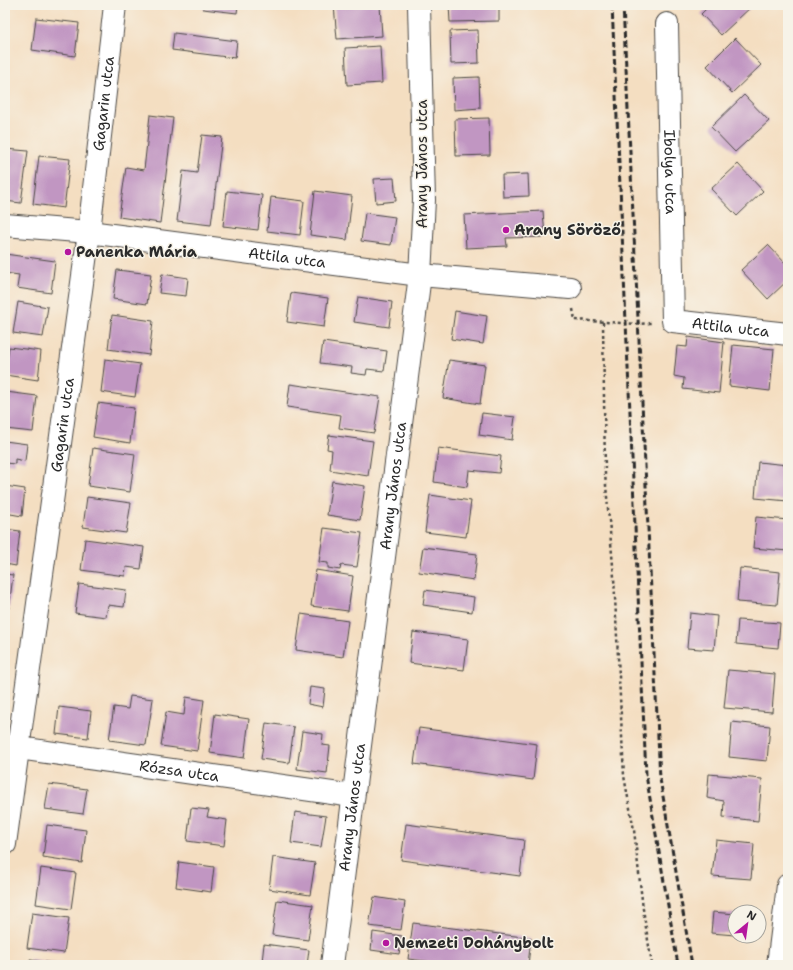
<svg xmlns="http://www.w3.org/2000/svg" width="793" height="970" font-family="'Shantell Sans',sans-serif">
<style>
.building{fill:#c196c2}
.lines{fill:none;stroke-linecap:round;stroke-linejoin:round}
.minor-casing{stroke:#494642;stroke-width:24}
.path{stroke:#494642;stroke-width:2.5;stroke-dasharray:3 3;stroke-linecap:butt}
.minor{stroke:#fff;stroke-width:22}
.rail{stroke:#2b2b2b;stroke-width:3;stroke-dasharray:6 3;stroke-linecap:butt}
.poi-dot{fill:#b5179e;stroke:#f7f3e8;stroke-width:1.5}
.labels{text-anchor:middle;stroke-width:3;stroke-linejoin:round;paint-order:stroke}
.street-label{font-size:15px;fill:#2b2b2b;stroke:#f7f3e8}
.poi-label{font-size:15px;font-weight:bold;fill:#2b2b2b;stroke:#f7f3e8;text-anchor:start}
</style>
<rect width="100%" height="100%" fill="#f7f3e8"/>
<filter id="ink" filterUnits="userSpaceOnUse"><feTurbulence type="fractalNoise" baseFrequency=".025" numOctaves="2"/><feDisplacementMap in="SourceGraphic" scale="8" xChannelSelector="R" yChannelSelector="G"/><feConvolveMatrix kernelMatrix="1 2 1 2 8 2 1 2 1" color-interpolation-filters="sRGB"/></filter>
<filter id="wash" filterUnits="userSpaceOnUse"><feTurbulence type="fractalNoise" baseFrequency=".012" numOctaves="4" result="noise"/><feDisplacementMap in="SourceGraphic" scale="16" xChannelSelector="R" yChannelSelector="G"/><feGaussianBlur stdDeviation="0.9" result="paint"/><feColorMatrix in="noise" values="0 0 0 0 0 0 0 0 0 0 0 0 0 0 0 0 0 1.4 0 .05"/><feComposite in="paint" operator="in"/></filter>
<g filter="url(#wash)">
<rect width="100%" height="100%" fill="#f4dec1"/>
<g id="blocks">
<path class="building" d="M 203,5 L 238,5 L 237,13 L 203,9 Z
M 334,5 L 380,5 L 382,36 L 337,39 Z
M 449,5 L 499,5 L 499,21 L 450,22 Z
M 710,5 L 751,5 L 752,6 L 721,35 L 701,14 Z
M 36,18 L 79,23 L 75,56 L 32,50 Z
M 478,30 L 479,63 L 451,64 L 450,31 Z
M 174,33 L 237,41 L 235,58 L 172,50 Z
M 735,38 L 761,65 L 732,93 L 707,66 Z
M 380,46 L 382,83 L 347,85 L 345,48 Z
M 479,77 L 480,108 L 454,110 L 453,78 Z
M 744,95 L 769,121 L 735,152 L 711,127 Z
M 150,115 L 173,118 L 160,223 L 119,217 L 126,167 L 144,170 Z
M 489,118 L 490,155 L 456,156 L 455,119 Z
M 202,135 L 222,137 L 211,225 L 177,221 L 183,171 L 197,173 Z
M 5,149 L 28,151 L 21,203 L 5,201 Z
M 39,156 L 70,159 L 64,208 L 33,204 Z
M 738,164 L 763,191 L 737,216 L 711,189 Z
M 528,174 L 529,196 L 503,197 L 502,175 Z
M 394,178 L 396,201 L 376,203 L 374,179 Z
M 227,191 L 262,195 L 258,230 L 223,226 Z
M 315,191 L 352,196 L 347,240 L 310,235 Z
M 271,197 L 304,201 L 300,235 L 267,231 Z
M 543,211 L 545,237 L 506,238 L 507,246 L 466,248 L 464,215 Z
M 365,213 L 395,217 L 391,245 L 361,241 Z
M 768,245 L 788,266 L 788,280 L 768,299 L 741,270 Z
M 5,254 L 55,261 L 51,293 L 17,288 L 19,275 L 5,273 Z
M 117,270 L 151,274 L 147,304 L 113,299 Z
M 162,274 L 188,278 L 186,296 L 159,293 Z
M 291,293 L 328,298 L 324,327 L 287,322 Z
M 358,297 L 392,302 L 389,327 L 354,322 Z
M 18,302 L 48,307 L 43,337 L 13,333 Z
M 455,311 L 487,316 L 483,344 L 451,339 Z
M 112,315 L 153,321 L 149,355 L 108,349 Z
M 688,337 L 724,342 L 719,393 L 683,389 L 684,378 L 674,376 L 677,346 L 687,347 Z
M 323,342 L 387,351 L 384,371 L 367,369 L 366,375 L 351,373 L 352,367 L 320,363 Z
M 733,345 L 774,349 L 770,391 L 729,386 Z
M 9,347 L 41,351 L 38,380 L 5,375 Z
M 105,359 L 140,364 L 135,397 L 101,392 Z
M 449,360 L 485,365 L 480,404 L 443,398 Z
M 290,384 L 380,397 L 374,433 L 339,428 L 341,415 L 287,407 Z
M 6,392 L 37,396 L 33,432 L 5,429 Z
M 98,403 L 134,408 L 130,443 L 93,437 Z
M 482,413 L 515,417 L 512,440 L 479,435 Z
M 329,435 L 373,441 L 368,476 L 330,470 L 332,450 L 327,449 Z
M 5,441 L 27,444 L 25,461 L 15,459 L 15,464 L 5,463 Z
M 93,448 L 135,454 L 130,492 L 88,486 Z
M 438,448 L 501,456 L 499,473 L 469,470 L 467,487 L 434,482 Z
M 758,462 L 788,465 L 788,501 L 755,498 Z
M 332,481 L 365,486 L 360,520 L 327,515 Z
M 5,486 L 25,489 L 22,516 L 5,513 Z
M 430,495 L 471,501 L 466,537 L 425,532 Z
M 87,497 L 131,503 L 126,533 L 83,527 Z
M 756,517 L 788,520 L 788,551 L 753,548 Z
M 324,528 L 362,533 L 357,567 L 341,565 L 340,570 L 328,568 L 328,563 L 319,562 Z
M 5,529 L 20,531 L 16,566 L 5,564 Z
M 85,539 L 144,547 L 141,569 L 126,567 L 125,576 L 81,570 Z
M 423,547 L 477,554 L 474,580 L 419,572 Z
M 740,568 L 780,572 L 777,605 L 737,602 Z
M 316,570 L 353,576 L 348,611 L 311,606 Z
M 5,574 L 13,575 L 9,608 L 5,607 Z
M 79,584 L 126,590 L 124,607 L 108,605 L 106,617 L 75,613 Z
M 425,590 L 474,597 L 472,612 L 423,605 Z
M 690,613 L 717,616 L 714,650 L 687,648 Z
M 301,614 L 348,621 L 343,657 L 296,650 Z
M 738,620 L 780,623 L 778,648 L 736,644 Z
M 413,632 L 468,639 L 464,670 L 409,663 Z
M 728,670 L 775,674 L 772,712 L 724,708 Z
M 310,687 L 325,689 L 323,707 L 308,704 Z
M 130,696 L 153,699 L 146,745 L 109,740 L 114,707 L 128,709 Z
M 186,697 L 204,700 L 197,751 L 161,746 L 166,712 L 184,715 Z
M 59,707 L 91,711 L 88,738 L 56,734 Z
M 215,714 L 249,719 L 244,758 L 210,753 Z
M 732,722 L 770,726 L 767,761 L 729,757 Z
M 266,723 L 294,727 L 289,763 L 261,759 Z
M 419,728 L 537,744 L 533,780 L 414,764 Z
M 302,731 L 323,734 L 322,745 L 330,746 L 327,773 L 297,769 Z
M 709,774 L 762,779 L 758,821 L 723,817 L 724,801 L 707,798 Z
M 49,784 L 87,789 L 83,814 L 45,809 Z
M 191,808 L 209,810 L 207,817 L 227,820 L 224,846 L 187,841 Z
M 295,812 L 326,816 L 321,847 L 291,843 Z
M 406,824 L 524,840 L 520,876 L 401,860 Z
M 47,825 L 86,830 L 82,863 L 43,857 Z
M 716,840 L 754,844 L 751,879 L 712,876 Z
M 273,857 L 315,863 L 310,895 L 269,889 Z
M 179,862 L 214,867 L 211,892 L 176,887 Z
M 41,868 L 76,873 L 71,909 L 36,904 Z
M 374,897 L 405,902 L 401,930 L 369,926 Z
M 277,900 L 313,905 L 308,940 L 272,935 Z
M 713,912 L 735,914 L 735,935 L 711,933 Z
M 32,913 L 69,918 L 64,953 L 27,948 Z
M 413,923 L 531,938 L 528,965 L 457,965 L 408,959 Z
M 373,932 L 402,936 L 399,954 L 371,950 Z
M 264,944 L 309,950 L 307,965 L 273,965 L 262,962 Z
M 30,960 L 61,964 L 61,965 L 29,965 Z"/>
</g>
</g>
<g filter="url(#ink)">
<use href="#blocks" fill-opacity="0" stroke="#494642" stroke-width="1"/>
<g class="lines">
<g class="minor-casing">
<g id="minor">
<path id="s1" d="M 667,24 L 673,321 L 788,334"/>
<path id="s2" d="M 5,225 L 89,232 L 420,275 L 570,288"/>
<path id="s3" d="M 5,746 L 353,796"/>
<path id="s4" d="M 5,844 L 89,232 L 115,5"/>
<path id="s5" d="M 332,965 L 420,275 L 424,200 L 419,5"/>
<path d="M 778,965 L 788,885"/>
</g>
</g>
<path class="path" d="M 573,309 L 575,320 L 638,324 L 652,323
M 603,322 L 605,474 L 614,577 L 624,776 L 634,830 L 643,909 L 652,965"/>
<use href="#minor" class="minor"/>
<path class="rail" d="M 612,5 L 646,775 L 678,965
M 623,5 L 660,779 L 692,965"/>
</g>
</g>
<g class="poi-dot">
<circle cx="506" cy="230" r="4"/>
<circle cx="68" cy="252" r="4"/>
<circle cx="386" cy="943" r="4"/>
</g>
<g class="labels">
<g class="street-label">
<text dy="5" stroke="none"><textPath href="#s4" startOffset="747">Gagarin utca</textPath></text>
<text transform="translate(422 164) rotate(-90)" y="5">Arany János utca</text>
<text dy="5" stroke="none"><textPath href="#s1" startOffset="148">Ibolya utca</textPath></text>
<text dy="5" stroke="none"><textPath href="#s2" startOffset="284">Attila utca</textPath></text>
<text dy="5" stroke="none"><textPath href="#s1" startOffset="355">Attila utca</textPath></text>
<text dy="5" stroke="none"><textPath href="#s4" startOffset="423">Gagarin utca</textPath></text>
<text dy="5" stroke="none"><textPath href="#s5" startOffset="483">Arany János utca</textPath></text>
<text dy="5" stroke="none"><textPath href="#s3" startOffset="176">Rózsa utca</textPath></text>
<text dy="5" stroke="none"><textPath href="#s5" startOffset="159">Arany János utca</textPath></text>
</g>
<g class="poi-label">
<text x="514" y="235">Arany Söröző</text>
<text x="76" y="257">Panenka Mária</text>
<text x="394" y="948">Nemzeti Dohánybolt</text>
</g>
</g>
<rect width="793" height="970" fill="none" stroke="#f7f3e8" stroke-width="20"/>
<g transform="translate(747 924) rotate(29)"><circle r="19" fill="#f7f3e8" stroke="#a5a39c"/>
<path d="M0-3L7 15L0 10L-7 15Z" fill="#b5179e"/>
<text y="-6" font-size="11" font-weight="bold" text-anchor="middle" fill="#2b2b2b">N</text>
</g>
</svg>
